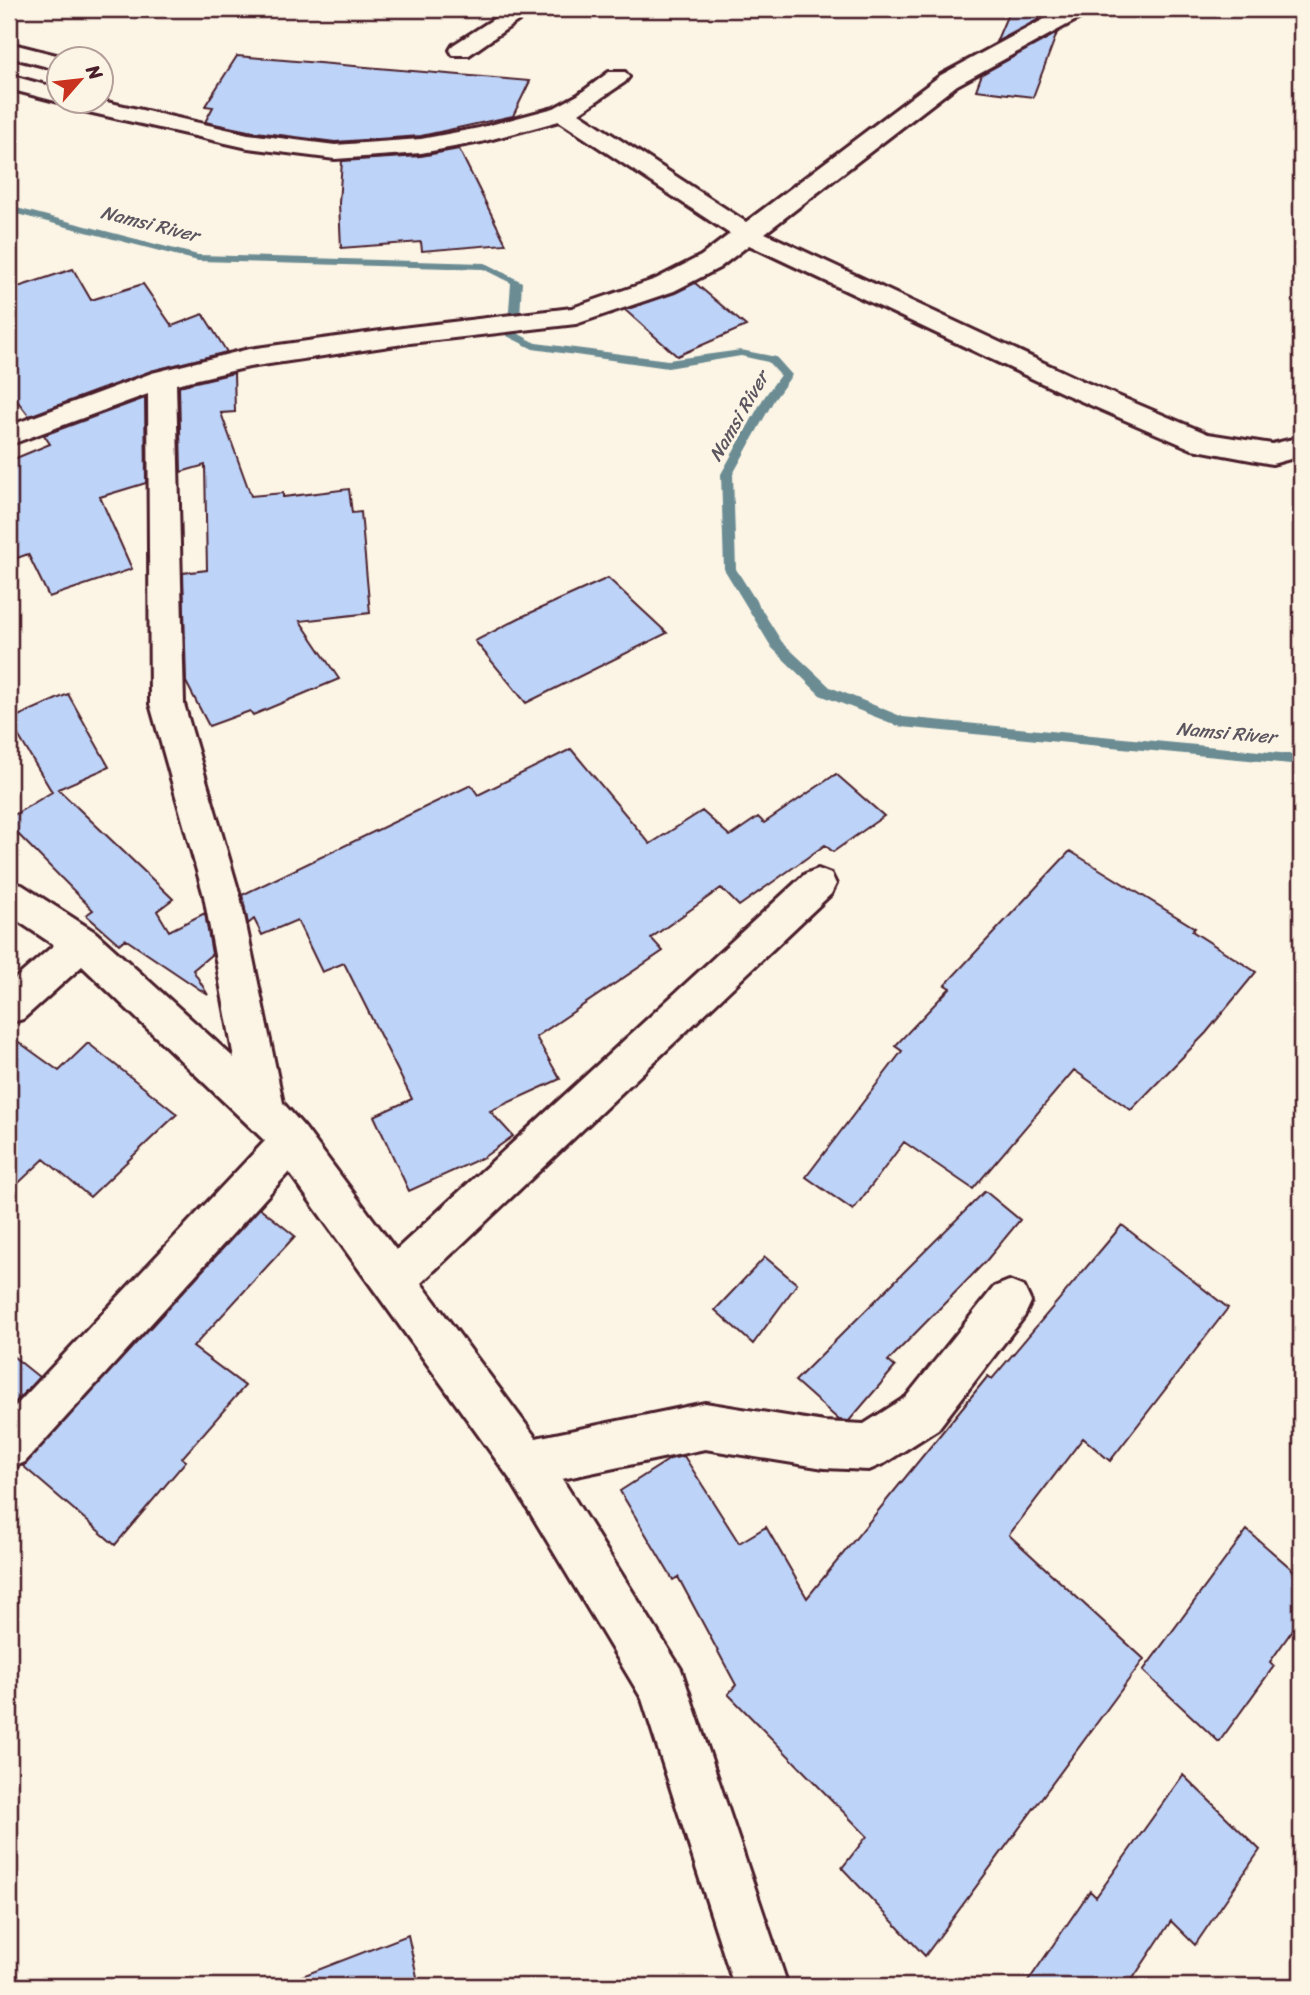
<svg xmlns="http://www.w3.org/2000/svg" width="1310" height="1995" font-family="Sriracha,sans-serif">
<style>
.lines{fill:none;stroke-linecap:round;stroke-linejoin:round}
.stream{fill:#6c8c93;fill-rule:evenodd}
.building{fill:#bdd3f8;stroke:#4a1f2b;stroke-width:2}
.minor-casing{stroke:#4a1f2b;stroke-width:6}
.minor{fill:#fcf5e5;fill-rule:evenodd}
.labels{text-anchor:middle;stroke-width:6;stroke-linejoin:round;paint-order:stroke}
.far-water-label{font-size:19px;font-style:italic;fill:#5b555f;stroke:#fcf5e5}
</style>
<rect width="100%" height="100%" fill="#fcf5e5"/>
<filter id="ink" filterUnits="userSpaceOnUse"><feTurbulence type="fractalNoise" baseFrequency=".0143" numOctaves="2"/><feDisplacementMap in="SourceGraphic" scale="14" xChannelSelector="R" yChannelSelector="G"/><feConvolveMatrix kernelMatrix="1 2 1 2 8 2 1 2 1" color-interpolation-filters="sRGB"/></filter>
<g filter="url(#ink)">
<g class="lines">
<path class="stream" d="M 9,206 L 198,255 L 485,263 L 522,282 L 519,334 L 536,343 L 668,360 L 741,350 L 776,357 L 792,375 L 774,400 L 733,474 L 736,569 L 782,642 L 830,687 L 903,717 L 1301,755 L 1301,765 L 901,727 L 820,695 L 772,648 L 724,569 L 721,474 L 763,399 L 780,375 L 768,362 L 741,356 L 668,368 L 533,349 L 507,336 L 511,283 L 483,269 L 198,261 L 9,212 Z"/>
</g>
<path class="building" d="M 1010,9 L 1058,9 L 996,42 Z
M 1057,33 L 1033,97 L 976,90 L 982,74 Z
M 237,56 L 530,81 L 513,116 L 421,136 L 335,142 L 248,131 L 205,122 L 213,107 L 205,106 Z
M 459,149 L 506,244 L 422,251 L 421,242 L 341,248 L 339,203 L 342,161 L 421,156 Z
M 73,269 L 91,300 L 143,284 L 172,326 L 203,314 L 227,352 L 151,371 L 29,416 L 9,390 L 9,290 Z
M 695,283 L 746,326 L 677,356 L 625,310 L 675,293 Z
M 234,373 L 235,412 L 221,413 L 251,496 L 283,493 L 283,497 L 349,489 L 352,513 L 361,512 L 370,613 L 300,621 L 339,679 L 253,715 L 250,711 L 209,726 L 186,682 L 183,573 L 207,570 L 205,465 L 181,472 L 179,386 Z
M 145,398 L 146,483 L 100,497 L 132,569 L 49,597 L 28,554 L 9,561 L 9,461 L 50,444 L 44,435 Z
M 608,578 L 667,633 L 526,703 L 475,641 L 519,618 Z
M 68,694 L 109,767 L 58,789 L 173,899 L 157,911 L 169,931 L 205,913 L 212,954 L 193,970 L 208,995 L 125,939 L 119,944 L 86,915 L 93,910 L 9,825 L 9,818 L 52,792 L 9,720 Z
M 571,749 L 650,844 L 702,811 L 730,836 L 758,817 L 764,823 L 836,774 L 884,816 L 833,852 L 825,845 L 739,906 L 721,888 L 651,938 L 663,951 L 536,1037 L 560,1079 L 490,1111 L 513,1136 L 484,1157 L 409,1191 L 374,1116 L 412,1099 L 344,963 L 322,972 L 297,920 L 262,935 L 254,919 L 248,924 L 242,895 L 471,785 L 478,795 Z
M 1070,851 L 1195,928 L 1192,931 L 1256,972 L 1206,1033 L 1131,1110 L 1074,1070 L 973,1189 L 904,1142 L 853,1210 L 806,1177 L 902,1051 L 895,1046 L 950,988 L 945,985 Z
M 9,1035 L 59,1071 L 88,1043 L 177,1114 L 90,1197 L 44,1159 L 9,1192 Z
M 985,1191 L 1020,1220 L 986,1261 L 888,1361 L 895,1367 L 849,1421 L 839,1420 L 795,1381 Z
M 260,1208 L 295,1236 L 193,1347 L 245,1386 L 182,1458 L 186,1461 L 115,1545 L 23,1466 Z
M 1122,1225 L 1228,1308 L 1110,1461 L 1083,1438 L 1009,1535 L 1144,1659 L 925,1956 L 842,1868 L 867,1836 L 728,1694 L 736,1685 L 678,1577 L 673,1580 L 620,1491 L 670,1459 L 684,1456 L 739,1543 L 766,1527 L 807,1598 L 988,1376 L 992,1379 Z
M 765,1257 L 797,1284 L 753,1344 L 715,1310 Z
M 9,1353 L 39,1377 L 9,1409 Z
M 1247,1530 L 1301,1577 L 1301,1618 L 1270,1662 L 1274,1666 L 1219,1742 L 1143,1671 Z
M 1183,1775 L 1260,1850 L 1195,1945 L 1171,1921 L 1128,1986 L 1025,1986 L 1090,1891 L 1096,1897 Z
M 408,1935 L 419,1986 L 285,1986 L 284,1983 Z"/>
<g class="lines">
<g class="minor-casing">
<path id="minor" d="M 509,9 L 535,9 L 469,55 L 453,55 L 450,50 L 453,45 Z
M 1063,9 L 1090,9 L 1087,14 L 957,85 L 765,233 L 1085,382 L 1208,434 L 1272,444 L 1301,437 L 1301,456 L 1272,464 L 1192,449 L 1065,394 L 749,245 L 719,268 L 674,291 L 576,324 L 410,343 L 249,367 L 176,384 L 184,704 L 240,896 L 283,1103 L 305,1128 L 396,1250 L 805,874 L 818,869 L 831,874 L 836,884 L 831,894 L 421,1283 L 536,1438 L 705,1403 L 824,1422 L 864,1424 L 906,1397 L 994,1287 L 1009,1281 L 1024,1287 L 1031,1302 L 1024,1317 L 938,1429 L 885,1463 L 869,1470 L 824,1468 L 705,1449 L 562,1479 L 681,1669 L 788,1986 L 734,1986 L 642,1699 L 510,1479 L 289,1172 L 25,1462 L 9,1469 L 9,1413 L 265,1141 L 82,966 L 23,1019 L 9,1023 L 9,984 L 54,945 L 9,915 L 9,881 L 22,885 L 95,932 L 234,1058 L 204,896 L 150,704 L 148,394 L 9,445 L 9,426 L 152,373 L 249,349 L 410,327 L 572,308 L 656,279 L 701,256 L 730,234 L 559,121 L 481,142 L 421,153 L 335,159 L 248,148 L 66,107 L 63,103 L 9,89 L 9,75 L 60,89 L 60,102 L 102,101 L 248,134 L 335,145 L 421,139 L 479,128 L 554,108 L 578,95 L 609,72 L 625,72 L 629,77 L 625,82 L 579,113 L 746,222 L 941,75 Z
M 9,43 L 68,58 L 69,60 L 60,60 L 60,70 L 9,57 Z"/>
</g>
<use href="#minor" class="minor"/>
</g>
</g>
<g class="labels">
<g class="far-water-label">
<text transform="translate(150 223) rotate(14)" y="7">Namsi River</text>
<text transform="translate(738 416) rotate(-60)" y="7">Namsi River</text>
<text transform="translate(1226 732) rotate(5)" y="7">Namsi River</text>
</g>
</g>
<rect width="1310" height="1995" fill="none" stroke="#fcf5e5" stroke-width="35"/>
<rect x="18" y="18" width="1275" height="1960" fill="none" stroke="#4a1f2b" stroke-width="2.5" filter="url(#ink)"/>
<g transform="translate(80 80) rotate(62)"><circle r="33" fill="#fcf5e5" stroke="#b59f9b" stroke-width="2"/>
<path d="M0-5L12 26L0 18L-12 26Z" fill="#c8321e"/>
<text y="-10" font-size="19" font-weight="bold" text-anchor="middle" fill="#4a1f2b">N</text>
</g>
</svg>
